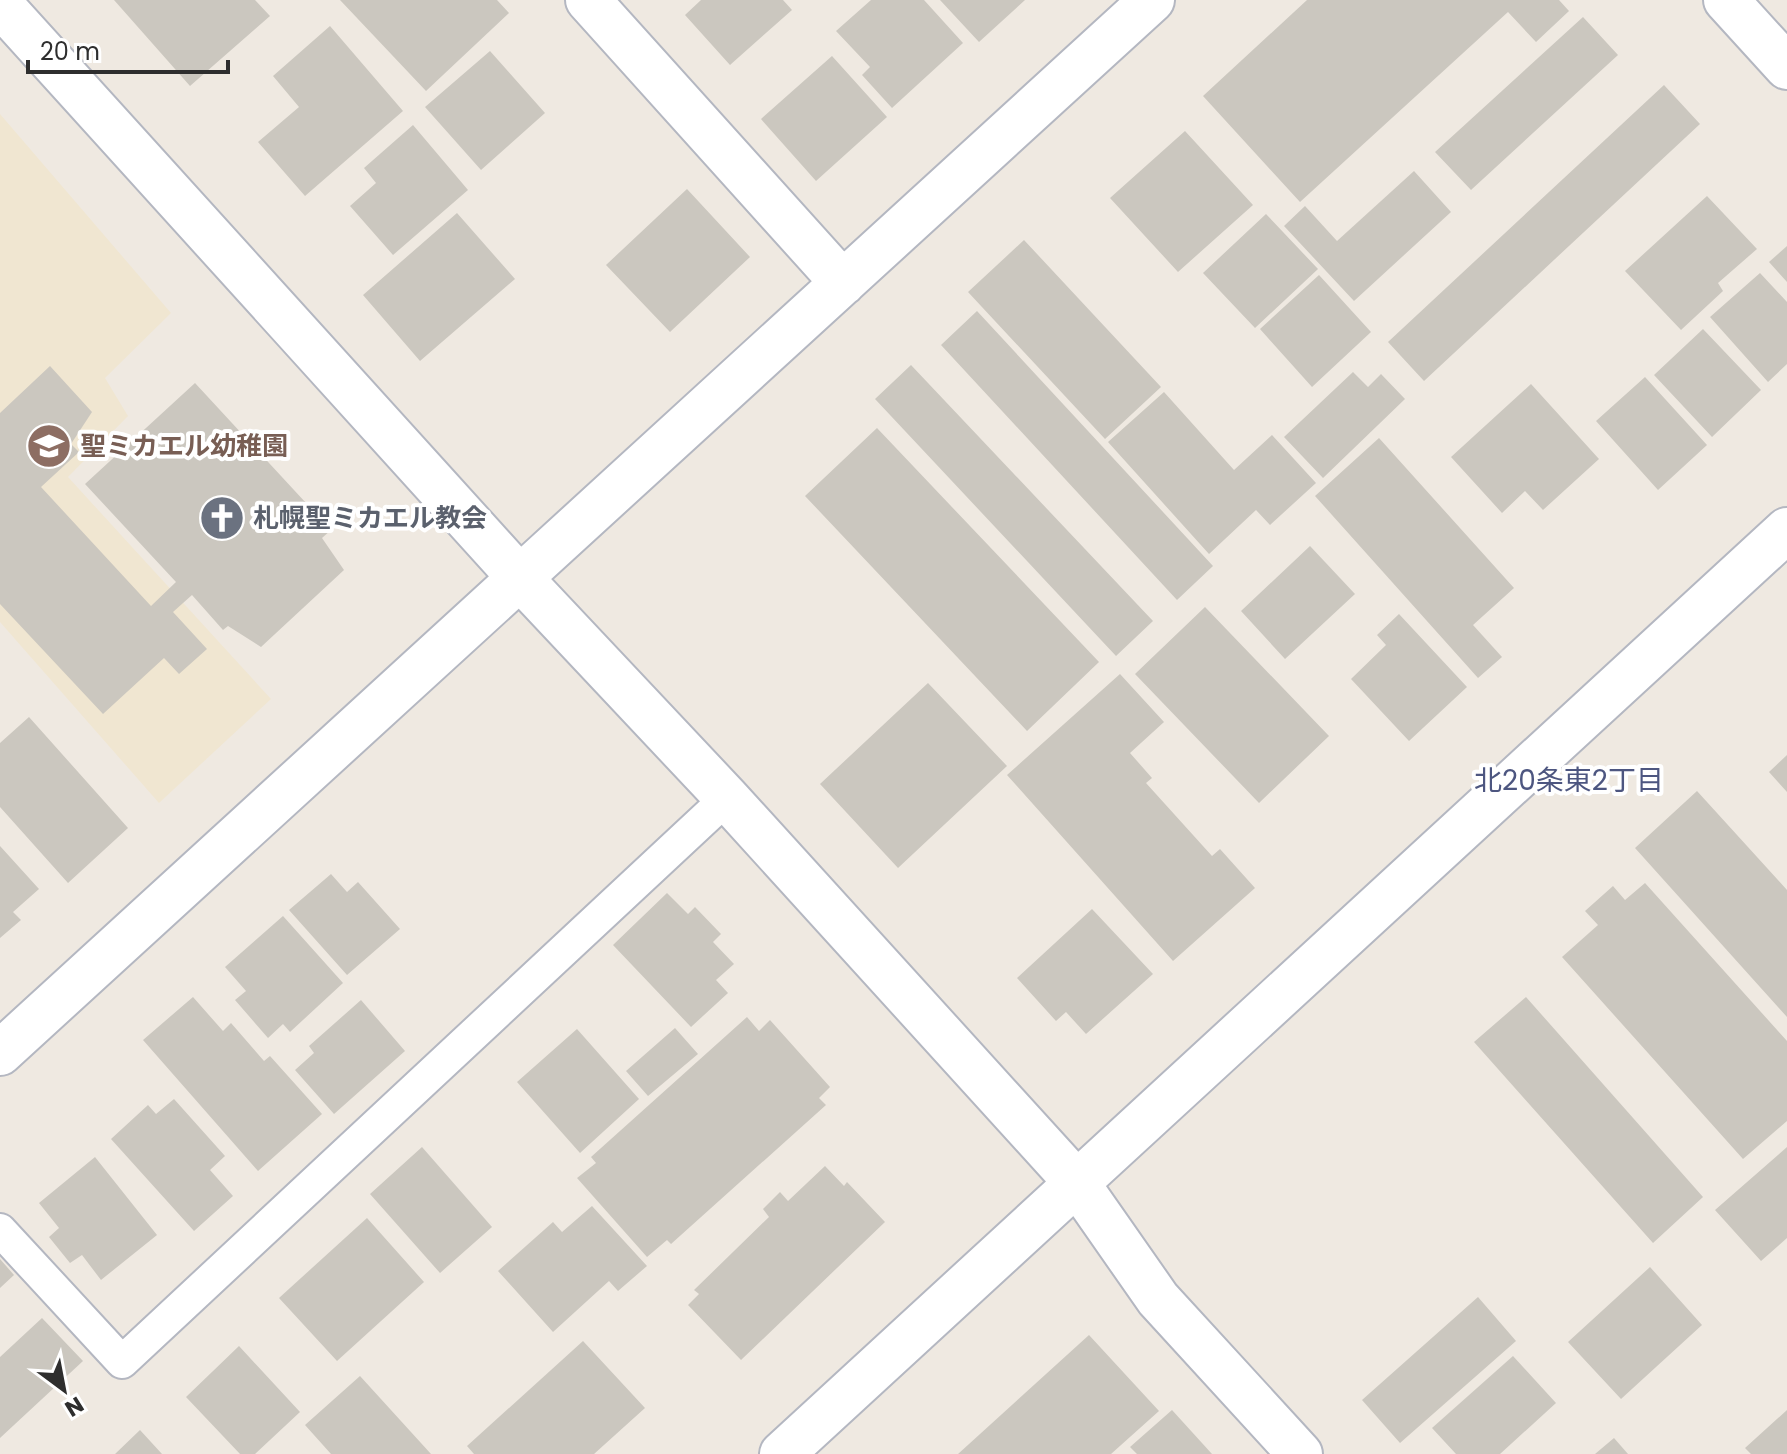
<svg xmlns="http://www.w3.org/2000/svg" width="1787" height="1454" font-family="Poppins,'Noto Sans JP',sans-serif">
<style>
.education{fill:#f0e6d1}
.building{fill:#cbc7bf}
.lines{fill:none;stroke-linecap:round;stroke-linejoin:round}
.lane-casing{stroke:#b4b7c1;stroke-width:36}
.street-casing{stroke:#b4b7c1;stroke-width:48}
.secondary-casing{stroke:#b4b7c1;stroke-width:48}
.lane{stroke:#fff;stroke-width:32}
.street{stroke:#fff;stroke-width:44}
.secondary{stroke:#fff;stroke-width:44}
.labels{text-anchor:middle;stroke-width:8;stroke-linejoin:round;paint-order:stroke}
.education-label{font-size:26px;font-weight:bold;fill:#785e54;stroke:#fff;text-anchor:start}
.worship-label{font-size:26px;font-weight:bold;fill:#5b616d;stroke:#fff;text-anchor:start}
.neighbourhood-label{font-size:28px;fill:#4d5680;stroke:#fff}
</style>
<rect width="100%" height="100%" fill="#efe9e1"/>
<path class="education" d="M 0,114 L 171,313 L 105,378 L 128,416 L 68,477 L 271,699 L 159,803 L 0,622 Z"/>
<path class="building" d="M 114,0 L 255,0 L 270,16 L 190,86 Z
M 340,0 L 497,0 L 509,13 L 426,91 Z
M 701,0 L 783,0 L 792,10 L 730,65 L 685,15 Z
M 871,0 L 924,0 L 963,43 L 892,108 L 862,75 L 870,67 L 836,31 Z
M 940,0 L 1025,0 L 979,42 Z
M 1307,0 L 1559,0 L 1569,11 L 1536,42 L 1508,12 L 1300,202 L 1203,96 Z
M 1583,17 L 1618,55 L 1471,190 L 1435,152 Z
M 330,26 L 403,111 L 305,196 L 258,142 L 299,107 L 273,76 Z
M 490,51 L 545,113 L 481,170 L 425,107 Z
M 832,56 L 887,117 L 816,181 L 761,119 Z
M 1664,85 L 1700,124 L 1424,381 L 1388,342 Z
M 413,125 L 468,190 L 393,255 L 350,206 L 376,183 L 364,168 Z
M 1185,131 L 1253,205 L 1178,272 L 1110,198 Z
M 1414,171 L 1451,212 L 1354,301 L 1284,226 L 1305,206 L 1337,241 Z
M 687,189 L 750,257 L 670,332 L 606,265 Z
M 1707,196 L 1757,249 L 1718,283 L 1723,291 L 1681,330 L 1625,271 Z
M 457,213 L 515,279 L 420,361 L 363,295 Z
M 1266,214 L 1318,269 L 1255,328 L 1203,273 Z
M 1024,240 L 1161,387 L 1105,439 L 968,292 Z
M 1787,246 L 1787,282 L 1769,262 Z
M 1760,273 L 1787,302 L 1787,364 L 1768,382 L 1710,317 Z
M 1319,275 L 1371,332 L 1312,387 L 1260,329 Z
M 977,311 L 1213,566 L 1177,600 L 941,345 Z
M 1703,329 L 1761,390 L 1712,437 L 1654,375 Z
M 911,365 L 1153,621 L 1116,656 L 875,399 Z
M 50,366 L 92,412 L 71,444 L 79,452 L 41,487 L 151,606 L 176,582 L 85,484 L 195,383 L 331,530 L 322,538 L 344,570 L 261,647 L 228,626 L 223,630 L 192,595 L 173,612 L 207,649 L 179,674 L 164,658 L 103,714 L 0,604 L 0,413 Z
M 1353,372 L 1368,387 L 1381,374 L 1405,399 L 1323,478 L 1284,437 Z
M 1645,377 L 1707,445 L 1658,490 L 1596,421 Z
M 1531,384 L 1599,459 L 1543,510 L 1525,491 L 1502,513 L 1451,457 Z
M 1164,392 L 1234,470 L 1272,435 L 1316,483 L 1270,525 L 1256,510 L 1209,554 L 1108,442 Z
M 877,428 L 1099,662 L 1027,731 L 805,496 Z
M 1379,438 L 1514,588 L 1473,625 L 1502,657 L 1478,678 L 1315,496 Z
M 1310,546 L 1355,594 L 1285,659 L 1241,611 Z
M 1205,607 L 1329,736 L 1259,803 L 1135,674 Z
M 1399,614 L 1467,687 L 1409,741 L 1351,679 L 1386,645 L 1377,635 Z
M 1120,674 L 1164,722 L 1130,753 L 1152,778 L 1146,783 L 1212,856 L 1220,849 L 1255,888 L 1173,961 L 1007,775 Z
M 928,683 L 1007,766 L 898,868 L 820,784 Z
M 29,717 L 128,828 L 68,883 L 0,807 L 0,743 Z
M 1787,755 L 1787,792 L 1769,772 Z
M 1697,791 L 1787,890 L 1787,1017 L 1635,848 Z
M 0,846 L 39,889 L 13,912 L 21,920 L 0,938 Z
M 331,874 L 347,892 L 358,882 L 400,929 L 347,975 L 289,910 Z
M 1645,883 L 1787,1041 L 1787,1121 L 1743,1159 L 1562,957 L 1598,925 L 1585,911 L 1613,886 L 1625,900 Z
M 667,893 L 688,914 L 695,907 L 721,934 L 713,942 L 734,964 L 716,980 L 728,993 L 691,1027 L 613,945 Z
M 1092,909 L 1153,974 L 1086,1034 L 1066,1012 L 1056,1021 L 1017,978 Z
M 283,916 L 343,983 L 290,1032 L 283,1024 L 268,1038 L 235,1000 L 246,991 L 225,967 Z
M 193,997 L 223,1031 L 231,1023 L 264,1061 L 270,1056 L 322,1114 L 258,1171 L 143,1040 Z
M 1526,997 L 1703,1197 L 1653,1243 L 1474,1042 Z
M 361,1000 L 405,1051 L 334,1114 L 295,1070 L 314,1053 L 309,1046 Z
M 747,1017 L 759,1031 L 770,1020 L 830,1087 L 819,1098 L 826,1105 L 671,1244 L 667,1240 L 647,1257 L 577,1178 L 596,1163 L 591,1157 Z
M 675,1028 L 698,1054 L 648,1096 L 626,1071 Z
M 577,1029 L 639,1099 L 580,1153 L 517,1082 Z
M 174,1099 L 225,1156 L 210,1170 L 233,1196 L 194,1231 L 111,1139 L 148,1105 L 156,1114 Z
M 422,1147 L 492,1227 L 440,1273 L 370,1194 Z
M 1787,1147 L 1787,1238 L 1761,1261 L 1715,1210 Z
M 95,1157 L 157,1235 L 101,1280 L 82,1255 L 70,1263 L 49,1237 L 59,1228 L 39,1203 Z
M 825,1166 L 844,1186 L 847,1182 L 885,1222 L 741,1360 L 688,1305 L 699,1294 L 694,1290 L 769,1217 L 763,1209 L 780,1192 L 788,1201 Z
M 592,1206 L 647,1266 L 618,1291 L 609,1281 L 553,1332 L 498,1271 L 553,1222 L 562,1232 Z
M 367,1218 L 424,1282 L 337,1361 L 279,1298 Z
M 0,1259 L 14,1275 L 0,1288 Z
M 1650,1267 L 1702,1325 L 1621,1399 L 1568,1342 Z
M 1478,1297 L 1516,1341 L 1400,1443 L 1362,1400 Z
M 42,1318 L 83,1361 L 0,1438 L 0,1357 Z
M 1089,1335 L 1159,1411 L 1111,1454 L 958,1454 Z
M 583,1341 L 645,1408 L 594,1454 L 474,1454 L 467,1446 Z
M 239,1346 L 300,1412 L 255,1454 L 240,1454 L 186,1397 Z
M 1513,1356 L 1556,1403 L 1500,1454 L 1456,1454 L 1432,1428 Z
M 360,1376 L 431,1454 L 331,1454 L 305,1425 Z
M 1172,1410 L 1212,1454 L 1137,1454 L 1130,1447 Z
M 1787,1410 L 1787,1454 L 1751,1454 L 1745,1448 Z
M 140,1430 L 162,1454 L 115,1454 Z
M 1614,1438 L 1628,1454 L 1595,1454 Z"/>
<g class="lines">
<g class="lane-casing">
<path id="lane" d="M 0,1230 L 122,1362 L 727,798"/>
</g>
<g class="street-casing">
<path id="street" d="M 588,0 L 843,283
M 0,1053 L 1152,0"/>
</g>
<g class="secondary-casing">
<path id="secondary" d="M 1726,0 L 1787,67
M 0,4 L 520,578 L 727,798 L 1077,1183 L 1158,1299 L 1300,1454
M 782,1454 L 1787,530"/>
</g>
<use href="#lane" class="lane"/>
<use href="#street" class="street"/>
<use href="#secondary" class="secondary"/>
</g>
<defs>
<g id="school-disc" transform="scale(2.3)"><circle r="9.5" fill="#8d6e63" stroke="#fff"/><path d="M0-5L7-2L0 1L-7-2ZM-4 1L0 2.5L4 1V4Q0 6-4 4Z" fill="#fff"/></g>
<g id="church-disc" transform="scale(2.3)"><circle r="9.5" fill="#6b7280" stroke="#fff"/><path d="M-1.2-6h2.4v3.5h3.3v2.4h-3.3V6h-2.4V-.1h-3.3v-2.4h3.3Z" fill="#fff"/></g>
</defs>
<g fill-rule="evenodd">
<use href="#school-disc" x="49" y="446"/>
<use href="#church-disc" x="222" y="518"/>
</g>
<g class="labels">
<g class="education-label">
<text x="80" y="455">聖ミカエル幼稚園</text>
</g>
<g class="worship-label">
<text x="253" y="527">札幌聖ミカエル教会</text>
</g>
<g class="neighbourhood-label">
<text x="1569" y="790">北20条東2丁目</text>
</g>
</g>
<g transform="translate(64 1390) rotate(148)" stroke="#ffffff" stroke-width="6" paint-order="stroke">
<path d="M0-6L14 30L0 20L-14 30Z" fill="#2e2e2e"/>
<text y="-12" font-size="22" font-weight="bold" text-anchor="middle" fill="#2e2e2e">N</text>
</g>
<path d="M28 60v12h200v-12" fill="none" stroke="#2e2e2e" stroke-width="4"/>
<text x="40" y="60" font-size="24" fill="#2e2e2e" stroke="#ffffff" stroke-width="6" paint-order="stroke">20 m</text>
</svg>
